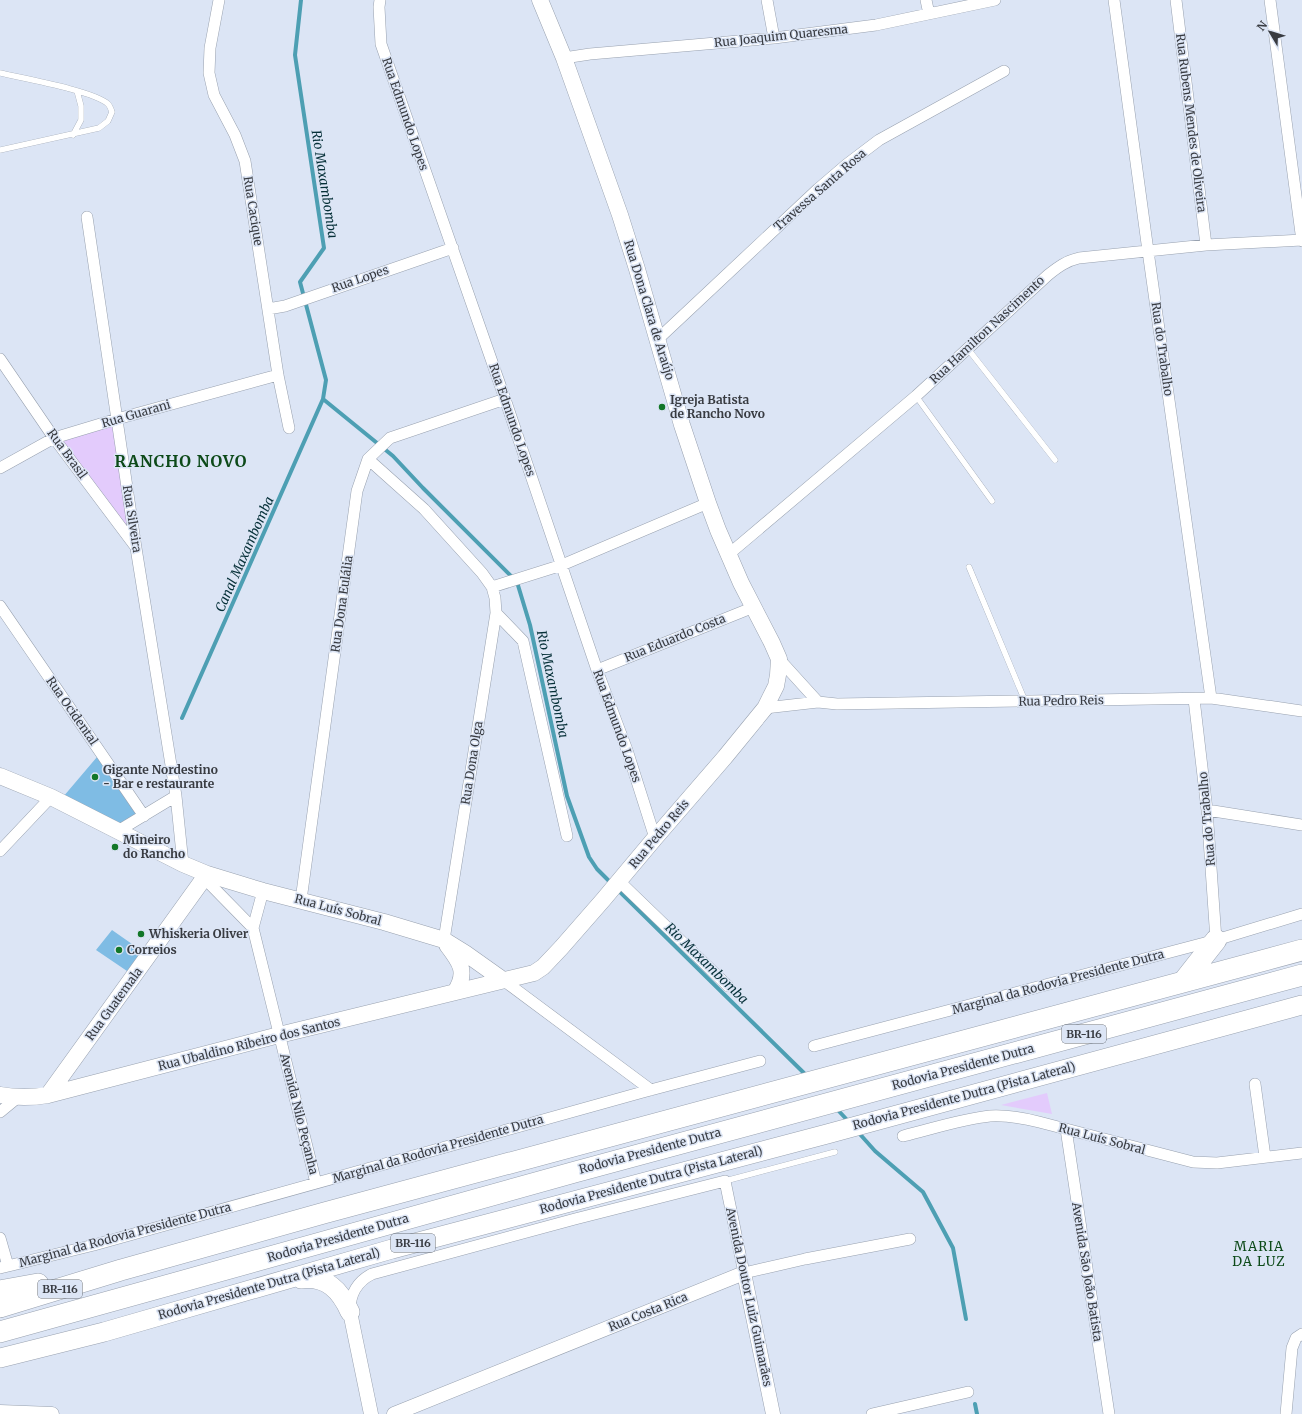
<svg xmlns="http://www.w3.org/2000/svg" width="1302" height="1414" font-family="Merriweather,serif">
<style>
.green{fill:#e3cbfc}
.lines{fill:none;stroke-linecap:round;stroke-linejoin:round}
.stream{stroke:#4d9fb3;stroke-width:4}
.building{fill:#7fbce4}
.service-casing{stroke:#98a1af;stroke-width:6}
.minor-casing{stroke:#98a1af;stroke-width:12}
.tertiary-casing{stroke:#98a1af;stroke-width:15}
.secondary-casing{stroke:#98a1af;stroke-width:17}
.trunk-casing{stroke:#98a1af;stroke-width:20}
.motorway-casing{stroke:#98a1af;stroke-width:22}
.service{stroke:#fff;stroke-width:5.5}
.minor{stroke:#fff;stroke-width:11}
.tertiary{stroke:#fff;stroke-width:14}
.secondary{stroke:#fff;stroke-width:16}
.trunk{stroke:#fff;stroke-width:19}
.motorway{stroke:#fff;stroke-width:21}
.poi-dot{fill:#127728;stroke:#dce5f5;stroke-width:1.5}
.labels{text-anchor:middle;stroke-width:3;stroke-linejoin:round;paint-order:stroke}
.shield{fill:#dce5f5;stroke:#696e77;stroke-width:1}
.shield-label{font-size:11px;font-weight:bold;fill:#383b41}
.street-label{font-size:12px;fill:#383b41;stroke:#dce5f5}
.poi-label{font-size:12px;font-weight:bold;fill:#383b41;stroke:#dce5f5;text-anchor:start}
.water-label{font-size:13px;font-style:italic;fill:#063038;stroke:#dce5f5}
.neighbourhood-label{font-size:13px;letter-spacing:1px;fill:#0d4a19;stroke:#dce5f5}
.district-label{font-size:16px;font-weight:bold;letter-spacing:1px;fill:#0d4a19;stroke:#dce5f5}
</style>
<rect width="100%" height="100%" fill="#dce5f5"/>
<path class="green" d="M 114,420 L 134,543 L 56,438 Z
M 1047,1093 L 1052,1114 L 1001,1105 Z"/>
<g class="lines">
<path class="stream" d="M 323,399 L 393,456 L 423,488 L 517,582 L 530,625 L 567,796 L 589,857 L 597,869 L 612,884
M 182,718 L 323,399 L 326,380 L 300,282 L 324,248 L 295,55 L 301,0
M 617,889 L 807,1076
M 836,1108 L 849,1122
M 858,1132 L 875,1151 L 923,1192 L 953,1248 L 966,1319
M 975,1404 L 977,1414"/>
</g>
<path class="building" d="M 97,757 L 137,814 L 117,826 L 63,797 Z
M 112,930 L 142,951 L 127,971 L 96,950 Z"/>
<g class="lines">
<g class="service-casing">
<path id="service" d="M 0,73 C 21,78 95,91 108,104 C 110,106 111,109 112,112 L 108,121 L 99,128 L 0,150
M 73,135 L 81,120 L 81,106 L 77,91
M 968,349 L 1055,460
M 916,396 L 992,501
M 969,567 L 1025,701
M 725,1181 L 835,1152"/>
</g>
<g class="minor-casing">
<path id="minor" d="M 219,0 L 210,48 L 209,73 L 214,95 L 235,135 L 245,161 L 278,375 L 289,428
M 380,0 L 379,7 L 381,44 L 505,399 L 597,670 L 627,750 L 655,838
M 767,0 L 774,38
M 926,0 L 929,14
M 1114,0 L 1148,251 L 1211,698
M 1176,0 L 1206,245
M 1270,0 L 1302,241
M 564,58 L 590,54 L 774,38 L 876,25 L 995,0
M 87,217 L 136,548 L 176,796 L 183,864
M 268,309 L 285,306 L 453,248
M 658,339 L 818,189 L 846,165 L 879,140 L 1004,71
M 0,359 L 54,438 L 135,546
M 368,459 L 424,509 L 482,573 L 492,587 L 495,598 L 496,613 L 444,940
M 0,468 L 54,438 L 117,419 L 278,375
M 729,554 L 916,396 L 1048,275 C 1058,267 1066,261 1079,258 L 1206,245 L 1302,240
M 492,587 L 562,565 L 708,503
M 0,606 L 144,816
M 496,613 L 523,641 L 567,836
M 779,659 L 818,702
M 597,670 L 754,607
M 1194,699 L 1207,810 L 1216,940
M 765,708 L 818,702 L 837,704 L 1211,698 L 1302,711
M 1207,810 L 1302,825
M 118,831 L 176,796
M 0,851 L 51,797
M 204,878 L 253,928
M 619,881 L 728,986
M 263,891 L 253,928 L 316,1183
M 301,900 L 357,491 L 368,459 L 390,438 L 505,399
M 503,980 L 651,1090
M 814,1046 L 1216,940 L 1302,914
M 1255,1084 L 1265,1157
M 0,1112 L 17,1098
M 1066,1129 L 1109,1414
M 903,1136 C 932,1129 961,1119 990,1116 C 1006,1115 1023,1118 1039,1122 L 1193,1162 L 1217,1163 L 1302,1153
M 0,1238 L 8,1266
M 0,1268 L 94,1245 L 643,1092 L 760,1061
M 350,1310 C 350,1294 358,1281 372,1274 L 575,1219 L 725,1181 L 744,1273 L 805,1259 L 910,1239
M 872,1414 L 968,1392
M 1286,1414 L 1292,1348 L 1296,1338 L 1302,1334"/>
</g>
<g class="tertiary-casing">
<path id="tertiary" d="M 350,1312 L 371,1414
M 0,1412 L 52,1414
M 394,1414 L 744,1273 L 773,1414"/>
</g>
<g class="secondary-casing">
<path id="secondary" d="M 0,776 L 51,797 L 183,864 L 207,874 L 263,891 L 384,922 L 444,940 L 465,953 L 503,980
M 447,945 C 460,962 468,972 455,992
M 0,1095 C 17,1098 31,1098 48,1095 L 279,1035 L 534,973 L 543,967 L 561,948 L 603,900 L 655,838 L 725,757 L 765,708 L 776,686 L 778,675 L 779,659 L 772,643 L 741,583 L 718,530 L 708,503 L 682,425 L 637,269 L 620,215 L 564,58 L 540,0
M 48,1095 L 207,874"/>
</g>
<g class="trunk-casing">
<path id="trunk" d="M 301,1279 C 327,1276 340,1290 350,1312
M 0,1358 L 104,1332 L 392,1249 L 827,1134 L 1302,1005"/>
</g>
<g class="motorway-casing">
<path id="motorway" d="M 1183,982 L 1216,940
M 0,1291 L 38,1284
M 0,1307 L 121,1270 L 324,1213 L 1302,950
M 0,1332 L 575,1172 L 1302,975"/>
</g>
<use href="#service" class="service"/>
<use href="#minor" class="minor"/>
<use href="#tertiary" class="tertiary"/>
<use href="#secondary" class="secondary"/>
<use href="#trunk" class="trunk"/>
<use href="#motorway" class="motorway"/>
</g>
<g class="poi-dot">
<circle cx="662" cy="407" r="4"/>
<circle cx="95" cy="777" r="4"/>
<circle cx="115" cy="847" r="4"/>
<circle cx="141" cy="934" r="4"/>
<circle cx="119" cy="950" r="4"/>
</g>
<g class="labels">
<g class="shield">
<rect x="1062" y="1025" width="44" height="18" rx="3"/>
<rect x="391" y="1234" width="44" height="18" rx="3"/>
<rect x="38" y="1280" width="44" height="18" rx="3"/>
</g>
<g class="shield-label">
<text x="1084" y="1038">BR-116</text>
<text x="413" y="1247">BR-116</text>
<text x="60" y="1293">BR-116</text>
</g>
<g class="street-label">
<text transform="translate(781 36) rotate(-6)" y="4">Rua Joaquim Quaresma</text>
<text transform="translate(405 114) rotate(71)" y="4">Rua Edmundo Lopes</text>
<text transform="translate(1191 123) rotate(83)" y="4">Rua Rubens Mendes de Oliveira</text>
<text transform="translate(820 190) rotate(-41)" y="4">Travessa Santa Rosa</text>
<text transform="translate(253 211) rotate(81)" y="4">Rua Cacique</text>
<text transform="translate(360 279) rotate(-19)" y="4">Rua Lopes</text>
<text transform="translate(649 310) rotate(73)" y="4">Rua Dona Clara de Araújo</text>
<text transform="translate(987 330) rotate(-43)" y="4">Rua Hamilton Nascimento</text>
<text transform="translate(1162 349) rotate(82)" y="4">Rua do Trabalho</text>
<text transform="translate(136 414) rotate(-16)" y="4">Rua Guarani</text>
<text transform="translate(512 420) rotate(71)" y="4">Rua Edmundo Lopes</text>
<text transform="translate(67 454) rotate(54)" y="4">Rua Brasil</text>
<text transform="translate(132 519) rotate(81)" y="4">Rua Silveira</text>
<text transform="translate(342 604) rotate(-82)" y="4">Rua Dona Eulália</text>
<text transform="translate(675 638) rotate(-22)" y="4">Rua Eduardo Costa</text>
<text transform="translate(1061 701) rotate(-1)" y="4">Rua Pedro Reis</text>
<text transform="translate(72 711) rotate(55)" y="4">Rua Ocidental</text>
<text transform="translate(617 726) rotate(70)" y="4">Rua Edmundo Lopes</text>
<text transform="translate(472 763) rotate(-81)" y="4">Rua Dona Olga</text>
<text transform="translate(1207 819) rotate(-95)" y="4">Rua do Trabalho</text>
<text transform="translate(659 834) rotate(-50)" y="4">Rua Pedro Reis</text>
<text transform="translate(338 910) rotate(15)" y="4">Rua Luís Sobral</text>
<text transform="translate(1058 982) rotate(-15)" y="4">Marginal da Rodovia Presidente Dutra</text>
<text transform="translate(114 1004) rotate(-54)" y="4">Rua Guatemala</text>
<text transform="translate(249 1044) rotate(-14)" y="4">Rua Ubaldino Ribeiro dos Santos</text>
<text transform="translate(963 1067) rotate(-15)" y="4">Rodovia Presidente Dutra</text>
<text transform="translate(964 1096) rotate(-15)" y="4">Rodovia Presidente Dutra (Pista Lateral)</text>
<text transform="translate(299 1114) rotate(76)" y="4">Avenida Nilo Peçanha</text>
<text transform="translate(1102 1139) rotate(15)" y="4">Rua Luís Sobral</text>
<text transform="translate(438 1149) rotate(-16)" y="4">Marginal da Rodovia Presidente Dutra</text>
<text transform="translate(650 1151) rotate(-15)" y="4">Rodovia Presidente Dutra</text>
<text transform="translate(651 1180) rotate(-15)" y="4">Rodovia Presidente Dutra (Pista Lateral)</text>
<text transform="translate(125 1235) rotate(-15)" y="4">Marginal da Rodovia Presidente Dutra</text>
<text transform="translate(338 1238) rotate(-16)" y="4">Rodovia Presidente Dutra</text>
<text transform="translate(1087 1272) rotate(81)" y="4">Avenida São João Batista</text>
<text transform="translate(269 1284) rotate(-16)" y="4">Rodovia Presidente Dutra (Pista Lateral)</text>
<text transform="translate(749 1297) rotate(78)" y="4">Avenida Doutor Luiz Guimarães</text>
<text transform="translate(648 1312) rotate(-22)" y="4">Rua Costa Rica</text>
</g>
<g class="poi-label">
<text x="670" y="404">Igreja Batista<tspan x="670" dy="14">de Rancho Novo</tspan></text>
<text x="103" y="774">Gigante Nordestino<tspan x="103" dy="14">- Bar e restaurante</tspan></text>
<text x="123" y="844">Mineiro<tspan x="123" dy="14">do Rancho</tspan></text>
<text x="149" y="938">Whiskeria Oliver</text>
<text x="127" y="954">Correios</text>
</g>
<g class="water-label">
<text transform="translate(325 184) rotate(81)" y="5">Rio Maxambomba</text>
<text transform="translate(244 554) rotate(-66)" y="5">Canal Maxambomba</text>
<text transform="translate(553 684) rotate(78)" y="5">Rio Maxambomba</text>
<text transform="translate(707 963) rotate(44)" y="5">Rio Maxambomba</text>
</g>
<g class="neighbourhood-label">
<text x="1259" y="1251">MARIA<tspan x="1259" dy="15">DA LUZ</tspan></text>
</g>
<g class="district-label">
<text x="181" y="467">RANCHO NOVO</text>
</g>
</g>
<g transform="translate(1270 32) rotate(308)" stroke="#dce5f5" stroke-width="3" paint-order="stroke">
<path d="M0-3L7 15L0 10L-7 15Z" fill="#383b41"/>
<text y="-6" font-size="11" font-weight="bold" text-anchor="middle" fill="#383b41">N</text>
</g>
</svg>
